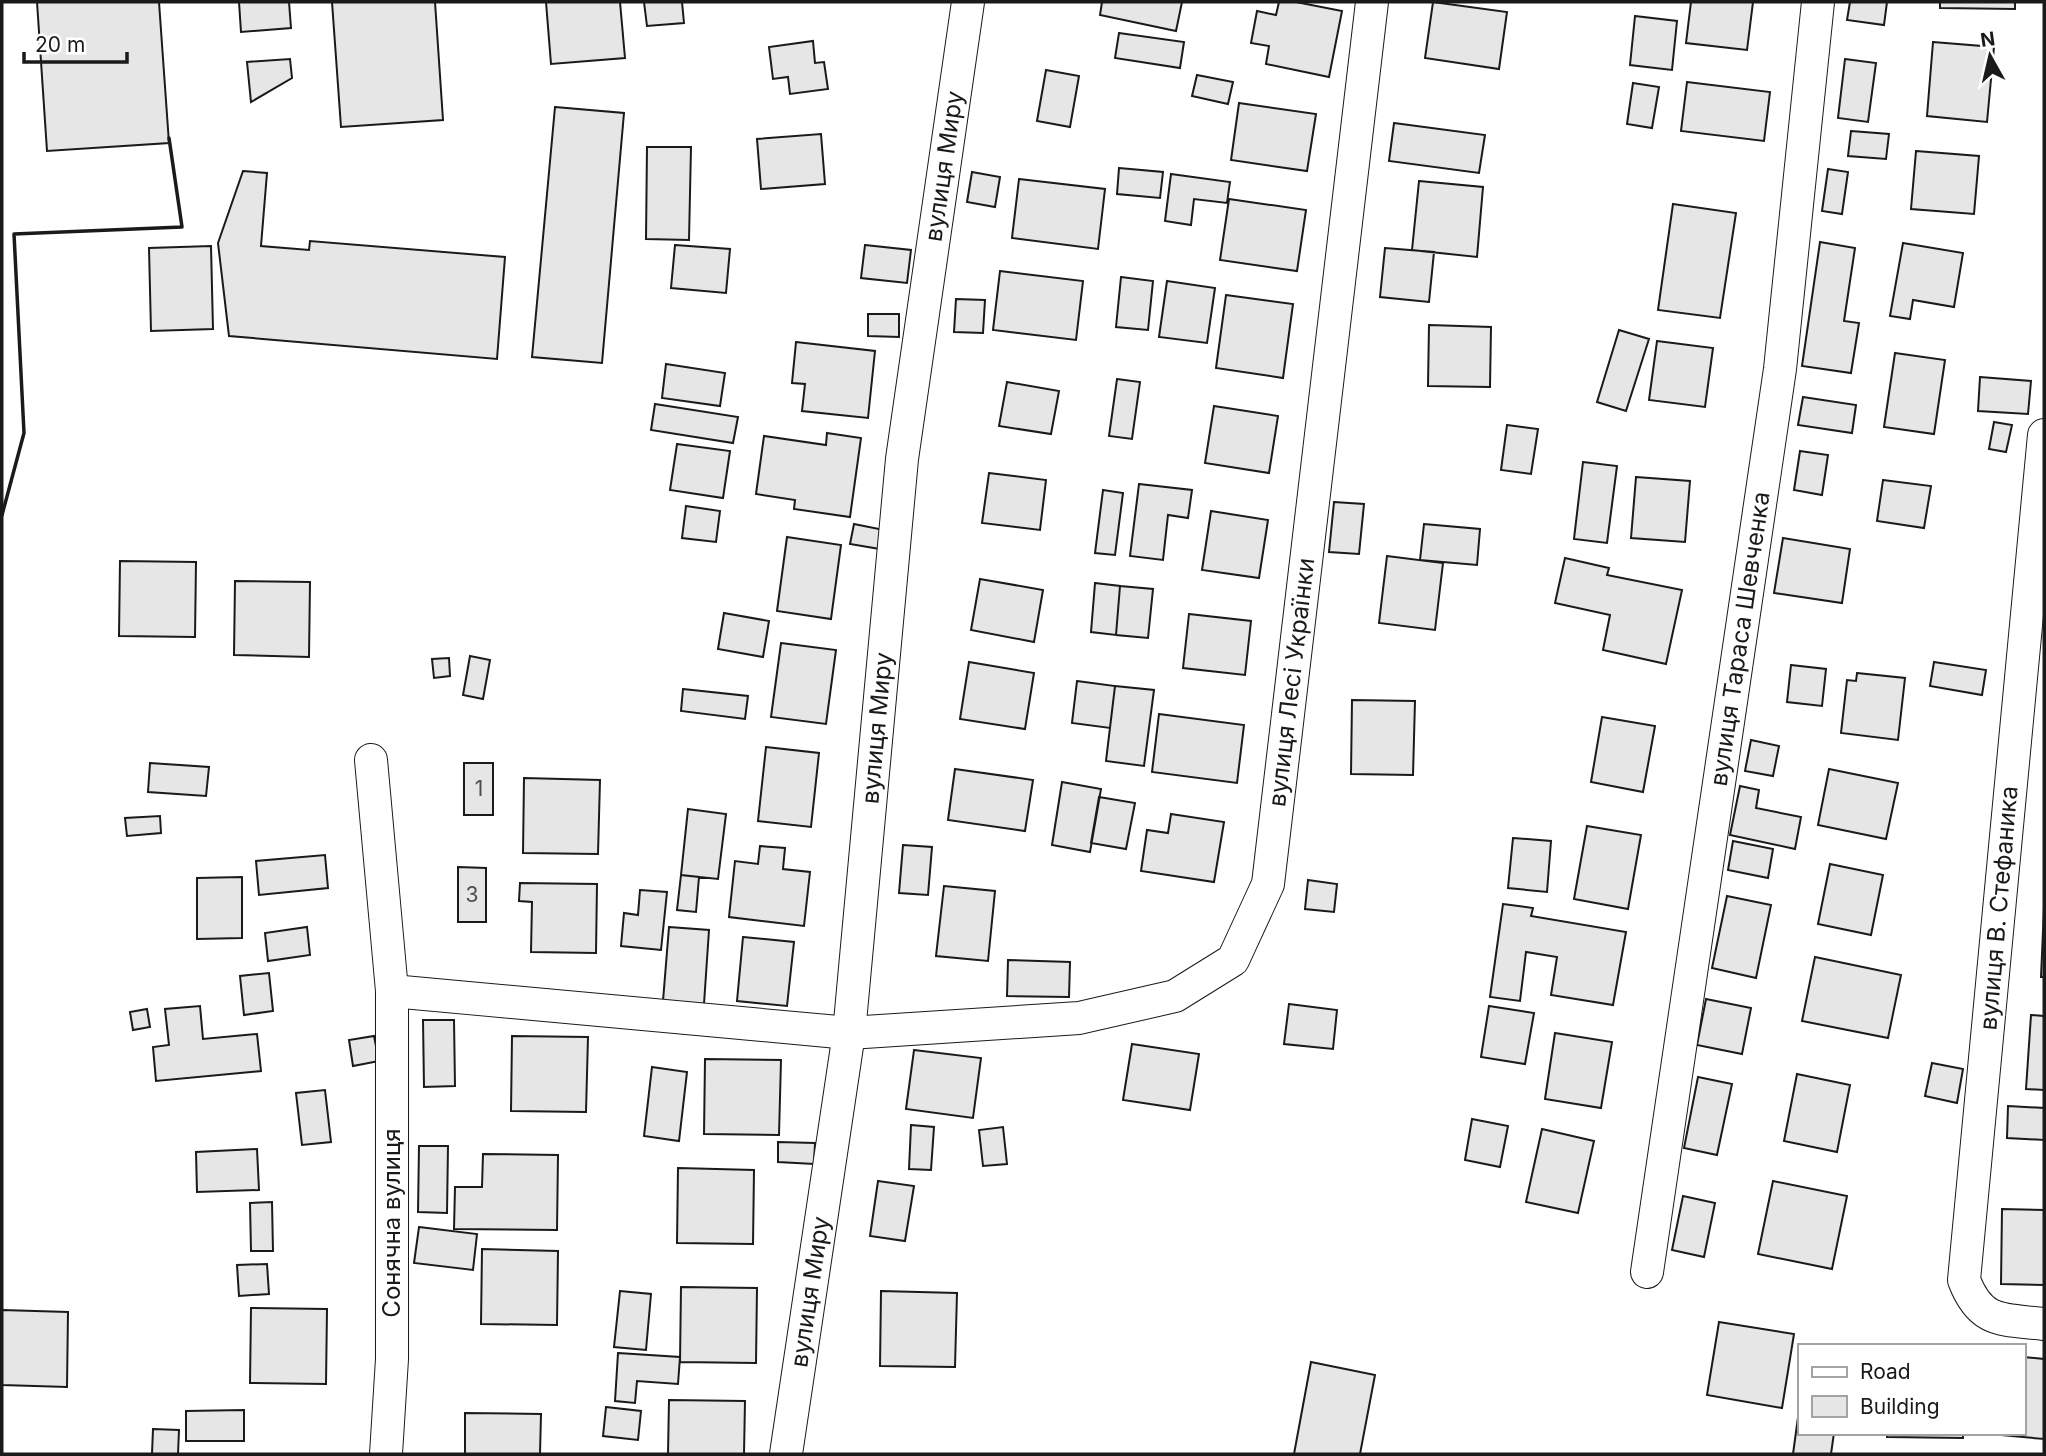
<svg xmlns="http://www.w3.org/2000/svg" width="2046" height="1456" font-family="Inter,sans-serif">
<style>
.building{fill:#e6e6e6;stroke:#1a1a1a;stroke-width:2}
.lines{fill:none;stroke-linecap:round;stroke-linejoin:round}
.street-casing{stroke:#1a1a1a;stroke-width:34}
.street{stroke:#fff;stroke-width:32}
.wall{stroke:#1a1a1a;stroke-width:3.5}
.labels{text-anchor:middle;stroke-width:5;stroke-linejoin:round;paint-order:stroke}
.number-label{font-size:21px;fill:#4d4d4d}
.street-label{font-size:24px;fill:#1a1a1a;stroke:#fff}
</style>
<rect width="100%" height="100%" fill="#fff"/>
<path class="building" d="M 37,2 L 159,2 L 169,143 L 47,151 Z
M 239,2 L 289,2 L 291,28 L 241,32 Z
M 332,2 L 435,2 L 443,120 L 341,127 Z
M 546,2 L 620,2 L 625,58 L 551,64 Z
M 644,2 L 682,2 L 684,23 L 647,26 Z
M 1102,2 L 1182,2 L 1176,31 L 1100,15 Z
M 1279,2 L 1296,2 L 1342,11 L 1329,77 L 1266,64 L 1269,46 L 1251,43 L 1257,11 L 1276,15 Z
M 1433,2 L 1507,12 L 1499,69 L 1425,58 Z
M 1691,2 L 1753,2 L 1747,50 L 1686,43 Z
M 1850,2 L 1887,2 L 1884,25 L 1847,20 Z
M 1940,2 L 2015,2 L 2015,9 L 1940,8 Z
M 1635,16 L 1677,21 L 1672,70 L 1630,65 Z
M 1119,33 L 1184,42 L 1180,68 L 1115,58 Z
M 813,41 L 815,63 L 824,62 L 828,89 L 790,94 L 788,77 L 773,79 L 769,47 Z
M 1933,42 L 1994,47 L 1987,122 L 1927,116 Z
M 290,59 L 292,78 L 251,102 L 247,62 Z
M 1845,59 L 1876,63 L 1868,122 L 1838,118 Z
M 1046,70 L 1079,76 L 1070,127 L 1037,121 Z
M 1197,75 L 1233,82 L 1228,104 L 1192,96 Z
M 1687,82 L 1770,92 L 1764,141 L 1681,131 Z
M 1633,83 L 1659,87 L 1652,128 L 1627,124 Z
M 1239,103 L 1316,114 L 1307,171 L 1231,160 Z
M 555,107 L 624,113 L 602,363 L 532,357 Z
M 1394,123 L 1485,135 L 1479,173 L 1389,161 Z
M 1851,131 L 1889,134 L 1886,159 L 1848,156 Z
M 821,134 L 825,184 L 761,189 L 757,139 Z
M 647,147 L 691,147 L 689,240 L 646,239 Z
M 1916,151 L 1979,156 L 1974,214 L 1911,209 Z
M 1119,168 L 1163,172 L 1160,198 L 1117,194 Z
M 1828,169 L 1848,172 L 1842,214 L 1822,211 Z
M 243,171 L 267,173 L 261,246 L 309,250 L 310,241 L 505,257 L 497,359 L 229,336 L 218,243 Z
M 972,172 L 1000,177 L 995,207 L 967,202 Z
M 1171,174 L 1230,182 L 1227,203 L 1194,199 L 1191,225 L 1165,221 Z
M 1019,179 L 1105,189 L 1098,249 L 1012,238 Z
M 1419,181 L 1483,187 L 1477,257 L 1412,250 Z
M 1229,199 L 1306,210 L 1297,271 L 1220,260 Z
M 1673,204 L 1736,213 L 1720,318 L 1658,310 Z
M 1820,242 L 1855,248 L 1844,321 L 1859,323 L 1851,373 L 1802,366 Z
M 1903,243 L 1963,253 L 1954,307 L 1913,300 L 1910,319 L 1890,316 Z
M 675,245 L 730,249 L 726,293 L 671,288 Z
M 865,245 L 911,250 L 907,283 L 861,278 Z
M 211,246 L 213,329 L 151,331 L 149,248 Z
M 1385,248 L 1434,252 L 1429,302 L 1380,297 Z
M 1000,271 L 1083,281 L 1076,340 L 993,330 Z
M 1121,277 L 1153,281 L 1148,330 L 1116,327 Z
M 1167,281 L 1215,288 L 1207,343 L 1159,337 Z
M 1226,295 L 1293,304 L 1283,378 L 1216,368 Z
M 956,299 L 985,300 L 983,333 L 954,332 Z
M 868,314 L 899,314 L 899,337 L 868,336 Z
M 1429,325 L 1491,327 L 1490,387 L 1428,386 Z
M 1619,330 L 1649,339 L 1626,411 L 1597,402 Z
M 1657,341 L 1713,348 L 1705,407 L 1649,400 Z
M 796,342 L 875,351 L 868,418 L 802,411 L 805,384 L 792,383 Z
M 1895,353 L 1945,360 L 1934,434 L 1884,427 Z
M 666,364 L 725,373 L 720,406 L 662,398 Z
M 1980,377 L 2031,381 L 2028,414 L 1978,411 Z
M 1117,379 L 1140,382 L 1132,439 L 1109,436 Z
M 1007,382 L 1059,391 L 1051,434 L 999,426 Z
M 1803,397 L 1856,405 L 1852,433 L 1798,425 Z
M 655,404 L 738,417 L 733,443 L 651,430 Z
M 1214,406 L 1278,416 L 1269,473 L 1205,463 Z
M 1994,422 L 2012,425 L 2006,452 L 1989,449 Z
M 1507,425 L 1538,429 L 1531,474 L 1501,470 Z
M 827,433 L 861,438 L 850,517 L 794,509 L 795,500 L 756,494 L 764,436 L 826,445 Z
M 677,444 L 730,451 L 723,498 L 670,490 Z
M 1800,451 L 1828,455 L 1822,495 L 1794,490 Z
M 1583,462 L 1617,466 L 1607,543 L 1574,539 Z
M 989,473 L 1046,480 L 1040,530 L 982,523 Z
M 1636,477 L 1690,481 L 1685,542 L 1631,538 Z
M 1883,480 L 1931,486 L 1924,528 L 1877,521 Z
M 1139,484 L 1192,490 L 1188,518 L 1168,515 L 1163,560 L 1130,556 Z
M 1103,490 L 1123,493 L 1115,555 L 1095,553 Z
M 1334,502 L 1364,504 L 1359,554 L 1329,552 Z
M 686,506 L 720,511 L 716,542 L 682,538 Z
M 1211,511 L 1268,520 L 1259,578 L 1202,570 Z
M 854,524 L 884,530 L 880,549 L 850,544 Z
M 1424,524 L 1480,529 L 1477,565 L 1420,560 Z
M 787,537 L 841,545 L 831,619 L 777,611 Z
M 1783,538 L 1850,549 L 1842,603 L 1774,593 Z
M 1387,556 L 1443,563 L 1435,630 L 1379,623 Z
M 1565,558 L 1609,568 L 1607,575 L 1682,590 L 1666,664 L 1603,650 L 1610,615 L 1555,603 Z
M 120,561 L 196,562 L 195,637 L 119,636 Z
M 980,579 L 1043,590 L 1034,642 L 971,630 Z
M 235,581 L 310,582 L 309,657 L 234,655 Z
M 1095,583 L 1120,586 L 1116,635 L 1091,632 Z
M 1120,586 L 1153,589 L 1148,638 L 1116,635 Z
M 724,613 L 769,621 L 763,657 L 718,649 Z
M 1189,614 L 1251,621 L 1245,675 L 1183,668 Z
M 781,643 L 836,650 L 826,724 L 771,717 Z
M 470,656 L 490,660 L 483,699 L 463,695 Z
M 449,658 L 450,676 L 434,678 L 432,659 Z
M 969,662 L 1034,673 L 1025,729 L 960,719 Z
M 1934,662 L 1986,670 L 1982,695 L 1930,686 Z
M 1791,665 L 1826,669 L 1822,706 L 1787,702 Z
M 1857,673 L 1905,678 L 1898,740 L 1841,733 L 1847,680 L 1856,681 Z
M 1077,681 L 1115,686 L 1110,728 L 1072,723 Z
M 1115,686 L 1154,690 L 1144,766 L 1106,761 Z
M 683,689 L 748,696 L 745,719 L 681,711 Z
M 1352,700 L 1415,701 L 1413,775 L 1351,774 Z
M 1159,714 L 1244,725 L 1237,783 L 1152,772 Z
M 1602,717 L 1655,726 L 1643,792 L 1591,782 Z
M 1751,740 L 1779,746 L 1773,776 L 1745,771 Z
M 766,747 L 819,753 L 811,827 L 758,821 Z
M 150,763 L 209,767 L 206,796 L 148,792 Z
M 464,763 L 493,763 L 493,815 L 464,815 Z
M 955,769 L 1033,780 L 1025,831 L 948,820 Z
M 1829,769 L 1898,783 L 1886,839 L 1818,825 Z
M 524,778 L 600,780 L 598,854 L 523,853 Z
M 1062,782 L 1101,789 L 1090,852 L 1052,845 Z
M 1740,786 L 1759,790 L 1756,808 L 1801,817 L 1795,849 L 1730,835 Z
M 1099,797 L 1135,803 L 1126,849 L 1091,843 Z
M 688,809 L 726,814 L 718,879 L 681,875 Z
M 1171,814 L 1224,822 L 1214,882 L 1141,871 L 1147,830 L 1168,833 Z
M 160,816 L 161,833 L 127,836 L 125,818 Z
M 1587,826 L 1641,835 L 1628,909 L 1574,899 Z
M 1513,838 L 1551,841 L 1547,892 L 1508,888 Z
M 1733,841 L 1773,849 L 1768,878 L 1728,870 Z
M 903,845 L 932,847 L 928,895 L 899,893 Z
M 760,846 L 785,848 L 783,869 L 810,872 L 804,926 L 729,917 L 735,861 L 758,864 Z
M 325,855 L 328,888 L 259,895 L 256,861 Z
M 1830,864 L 1883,875 L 1871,935 L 1818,924 Z
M 458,867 L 486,868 L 486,922 L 458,922 Z
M 681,875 L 699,877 L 696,912 L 677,910 Z
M 242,877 L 242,938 L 197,939 L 197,878 Z
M 1308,880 L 1337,884 L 1334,912 L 1305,909 Z
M 520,883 L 597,884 L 596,953 L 531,952 L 532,902 L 519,901 Z
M 944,886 L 995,891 L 988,961 L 936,956 Z
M 640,890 L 667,892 L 661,950 L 621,946 L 624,913 L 638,915 Z
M 1727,896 L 1771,905 L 1756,978 L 1712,968 Z
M 1503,904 L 1533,908 L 1531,916 L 1626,932 L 1613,1005 L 1551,995 L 1557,957 L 1526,952 L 1520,1001 L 1490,997 Z
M 2044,908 L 2044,977 L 2041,977 Z
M 307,927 L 310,955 L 268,961 L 265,933 Z
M 669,927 L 709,930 L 704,1004 L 663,1001 Z
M 743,937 L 794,942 L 787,1006 L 737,1001 Z
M 1815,957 L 1901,975 L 1888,1038 L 1802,1021 Z
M 1008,960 L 1070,962 L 1069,997 L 1007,996 Z
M 269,973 L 273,1011 L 244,1015 L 240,976 Z
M 1706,999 L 1751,1008 L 1742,1054 L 1697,1045 Z
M 1289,1004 L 1337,1010 L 1333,1049 L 1284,1044 Z
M 200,1006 L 203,1039 L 257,1034 L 261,1071 L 156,1081 L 153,1047 L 169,1045 L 165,1009 Z
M 1489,1006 L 1534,1013 L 1525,1064 L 1481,1057 Z
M 147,1009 L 150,1027 L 133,1030 L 130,1012 Z
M 2031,1015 L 2044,1016 L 2044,1090 L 2026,1089 Z
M 423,1020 L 454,1020 L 455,1086 L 424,1087 Z
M 1555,1033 L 1612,1042 L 1601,1108 L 1545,1099 Z
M 374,1036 L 379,1061 L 353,1066 L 349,1040 Z
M 512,1036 L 588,1037 L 586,1112 L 511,1111 Z
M 1132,1044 L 1199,1054 L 1190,1110 L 1123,1100 Z
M 914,1050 L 981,1058 L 973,1118 L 906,1109 Z
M 705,1059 L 781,1060 L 779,1135 L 704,1134 Z
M 1932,1063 L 1963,1069 L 1957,1103 L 1925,1096 Z
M 652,1067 L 687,1072 L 679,1141 L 644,1136 Z
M 1797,1074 L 1850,1085 L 1837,1152 L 1784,1141 Z
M 1698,1077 L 1732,1084 L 1717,1155 L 1684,1148 Z
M 325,1090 L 331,1142 L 302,1145 L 296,1093 Z
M 2008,1106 L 2044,1108 L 2044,1140 L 2007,1138 Z
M 1472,1119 L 1508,1126 L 1500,1167 L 1465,1160 Z
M 911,1125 L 934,1127 L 931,1170 L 909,1169 Z
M 1003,1127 L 1007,1164 L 983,1166 L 979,1130 Z
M 1542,1129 L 1594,1141 L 1578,1213 L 1526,1202 Z
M 778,1142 L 815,1143 L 814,1164 L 778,1162 Z
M 419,1146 L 448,1146 L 447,1213 L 418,1212 Z
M 257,1149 L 259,1190 L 197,1192 L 196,1152 Z
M 483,1154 L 558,1155 L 557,1230 L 454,1229 L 455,1187 L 482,1187 Z
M 678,1168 L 754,1170 L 753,1244 L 677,1243 Z
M 878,1181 L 914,1186 L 905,1241 L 870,1236 Z
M 1773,1181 L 1847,1196 L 1832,1269 L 1758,1254 Z
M 1683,1196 L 1715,1203 L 1704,1257 L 1672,1250 Z
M 272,1202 L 273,1251 L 251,1251 L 250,1203 Z
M 2002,1209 L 2044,1210 L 2044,1285 L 2001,1284 Z
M 419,1227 L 477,1234 L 473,1270 L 414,1263 Z
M 482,1249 L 558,1251 L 557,1325 L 481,1324 Z
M 267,1264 L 269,1294 L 239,1296 L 237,1265 Z
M 681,1287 L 757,1288 L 756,1363 L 680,1362 Z
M 620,1291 L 651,1294 L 646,1350 L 614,1347 Z
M 881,1291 L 957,1293 L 955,1367 L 880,1366 Z
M 251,1308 L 327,1309 L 326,1384 L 250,1383 Z
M 2,1310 L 68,1312 L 67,1387 L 2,1385 Z
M 1719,1322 L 1794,1334 L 1782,1408 L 1707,1395 Z
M 618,1353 L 680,1357 L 678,1384 L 637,1381 L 635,1403 L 615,1401 Z
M 2023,1357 L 2044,1359 L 2044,1439 L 2001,1435 L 2023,1433 Z
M 1311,1362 L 1375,1375 L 1360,1454 L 1294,1454 Z
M 669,1400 L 745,1401 L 744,1454 L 668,1454 Z
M 606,1407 L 641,1411 L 638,1440 L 603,1436 Z
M 244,1410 L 244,1441 L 186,1441 L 186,1411 Z
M 1799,1410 L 1799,1433 L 1834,1433 L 1831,1454 L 1793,1454 Z
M 465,1413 L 541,1414 L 540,1454 L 465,1454 Z
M 153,1429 L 179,1430 L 178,1454 L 152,1454 Z
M 1887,1433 L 1963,1433 L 1963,1438 L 1887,1437 Z"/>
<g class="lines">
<g class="street-casing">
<g id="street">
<path d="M 2044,435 L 1964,1280 C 1981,1324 2002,1319 2044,1324"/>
<path d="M 371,760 L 392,991 L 392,1359 L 386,1454"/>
<path id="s1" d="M 392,991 L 849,1033 L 1079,1018 L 1175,996 L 1233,960 L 1268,884 L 1372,2"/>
<path id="s2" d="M 1647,1272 L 1780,369 L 1818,2"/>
<path id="s3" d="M 786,1454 L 849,1033 L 902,459 L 968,2"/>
</g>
</g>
<use href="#street" class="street"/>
<path class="wall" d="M 2,515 L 24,433 L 14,234 L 182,227 L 169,138"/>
</g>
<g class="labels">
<g class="number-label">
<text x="479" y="796">1</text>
<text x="472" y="902">3</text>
</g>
<g class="street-label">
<text dy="8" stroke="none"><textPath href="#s3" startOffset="1298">вулиця Миру</textPath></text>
<text dy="8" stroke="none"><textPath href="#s2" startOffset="640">вулиця Тараса Шевченка</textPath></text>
<text dy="8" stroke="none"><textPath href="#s1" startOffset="1143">вулиця Лесі Українки</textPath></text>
<text dy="8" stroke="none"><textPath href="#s3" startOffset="732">вулиця Миру</textPath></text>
<text transform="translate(1999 908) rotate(-85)" y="8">вулиця В. Стефаника</text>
<text transform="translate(392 1223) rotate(-90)" y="8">Сонячна вулиця</text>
<text dy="8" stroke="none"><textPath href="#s3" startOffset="164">вулиця Миру</textPath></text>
</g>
</g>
<rect width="2046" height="1456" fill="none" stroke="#1a1a1a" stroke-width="7"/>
<rect x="1798" y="1344" width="228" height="91" fill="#ffffff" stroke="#a3a3a3" stroke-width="2"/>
<rect x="1812" y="1367" width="35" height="10" fill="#ffffff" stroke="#a3a3a3" stroke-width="2"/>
<text x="1860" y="1379" font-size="21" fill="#1a1a1a">Road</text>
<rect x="1812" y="1396" width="35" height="21" fill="#e6e6e6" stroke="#a3a3a3" stroke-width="2"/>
<text x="1860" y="1414" font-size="21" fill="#1a1a1a">Building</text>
<g transform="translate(1990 56) rotate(352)" stroke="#ffffff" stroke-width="5" paint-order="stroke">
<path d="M0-5L12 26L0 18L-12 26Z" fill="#1a1a1a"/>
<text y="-10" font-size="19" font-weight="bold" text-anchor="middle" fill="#1a1a1a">N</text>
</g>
<path d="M24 52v10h103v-10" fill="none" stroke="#1a1a1a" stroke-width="3.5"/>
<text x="35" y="52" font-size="21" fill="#1a1a1a" stroke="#ffffff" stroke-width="5" paint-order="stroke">20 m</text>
</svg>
